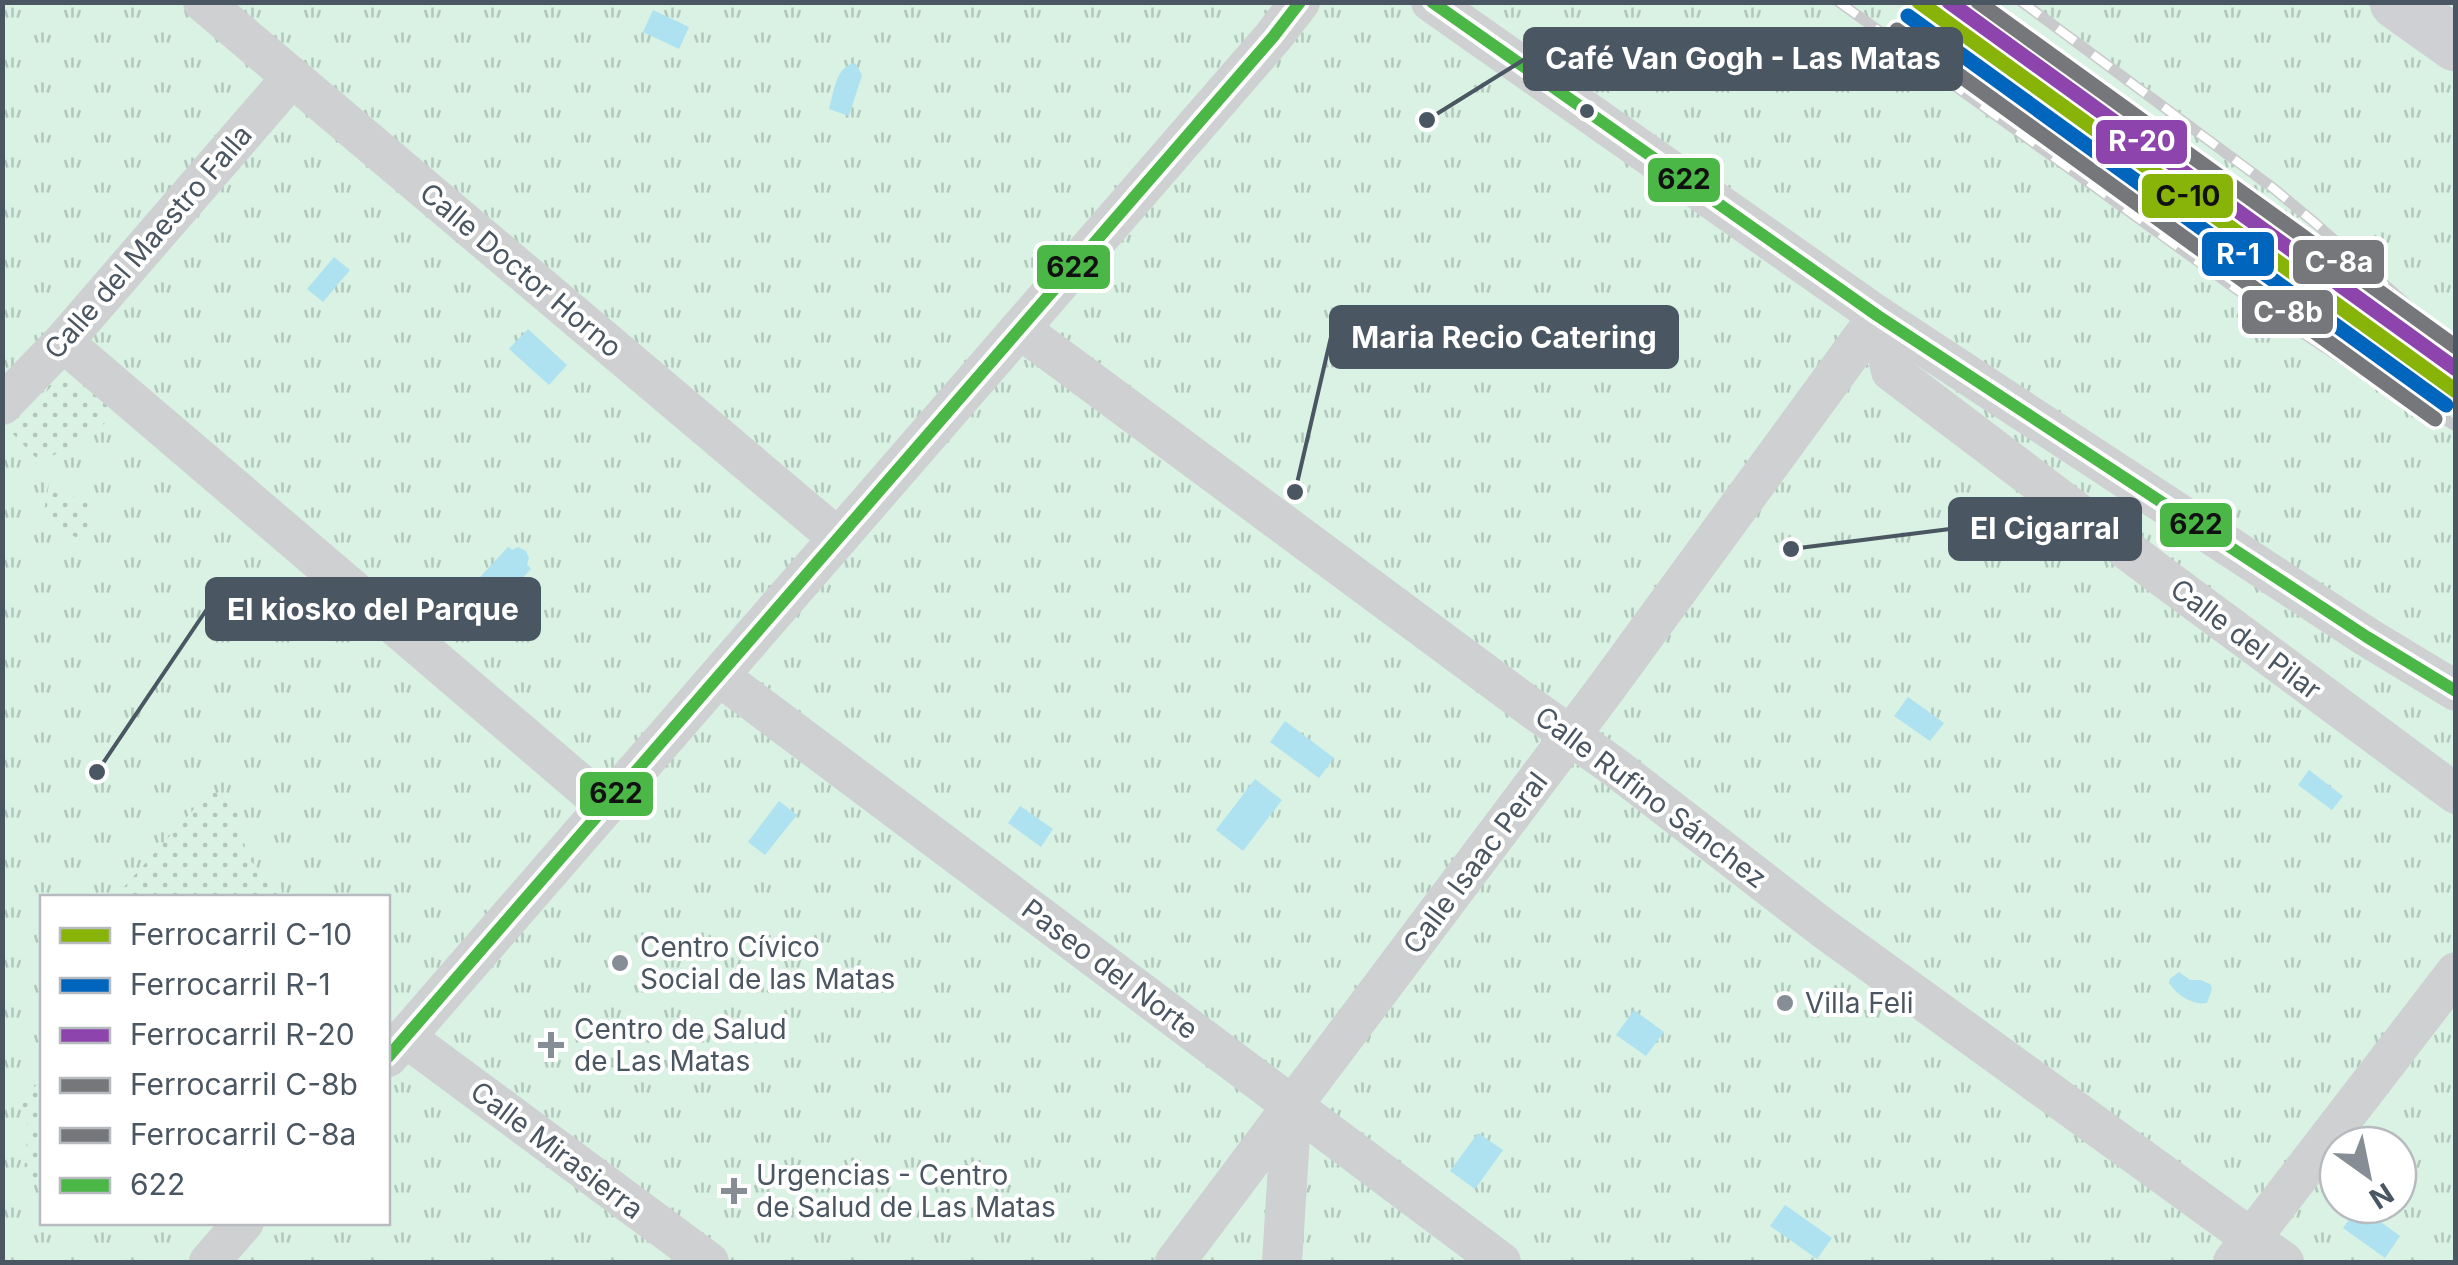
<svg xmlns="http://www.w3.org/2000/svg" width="2458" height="1265" font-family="Inter,sans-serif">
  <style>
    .park { fill: url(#park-tufts); fill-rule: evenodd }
    .garden { fill: url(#garden-dots) }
    .water { fill: #aee2f0 }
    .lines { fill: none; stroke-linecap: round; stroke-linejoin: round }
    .street { stroke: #ced0d2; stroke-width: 40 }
    .secondary { stroke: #ced0d4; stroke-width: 55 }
    .rail-casing { stroke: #c9cacc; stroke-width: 11 }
    .rail { stroke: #fff; stroke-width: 8; stroke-dasharray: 22; stroke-linecap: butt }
    .bus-1-casing { stroke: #fff; stroke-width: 20 }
    .bus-1 { stroke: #4ab747; stroke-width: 12 }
    .rail-1-casing { stroke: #fff; stroke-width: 22 }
    .rail-2-casing { stroke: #fff; stroke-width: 22 }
    .rail-3-casing { stroke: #fff; stroke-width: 22 }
    .rail-4-casing { stroke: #fff; stroke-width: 22 }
    .rail-5-casing { stroke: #fff; stroke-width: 22 }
    .rail-1 { stroke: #88b40a; stroke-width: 15 }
    .rail-2 { stroke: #0065bd; stroke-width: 15 }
    .rail-3 { stroke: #8e44ad; stroke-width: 15 }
    .rail-4 { stroke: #76777a; stroke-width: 15 }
    .rail-5 { stroke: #76777a; stroke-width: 15 }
    .bus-dot { fill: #4a5661; stroke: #fff; stroke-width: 4 }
    .poi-dot { fill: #868d94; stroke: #fff; stroke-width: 4 }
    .labels { text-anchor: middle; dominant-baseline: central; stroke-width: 8; stroke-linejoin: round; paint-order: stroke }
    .street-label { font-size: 28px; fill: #4a5661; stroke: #fff }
    .poi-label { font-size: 28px; fill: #4a5661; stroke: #fff; text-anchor: start }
    .leader { fill: none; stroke: #4a5661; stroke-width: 4 }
    .callout-dot { fill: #4a5661; stroke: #fff; stroke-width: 4 }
    .callout { fill: #4a5661; stroke: #4a5661; stroke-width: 4 }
    .callout-label { font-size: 30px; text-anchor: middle; font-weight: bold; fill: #fff }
    .line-badge { stroke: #fff; stroke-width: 4 }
    .badge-label { font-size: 28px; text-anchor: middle; font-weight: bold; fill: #fff }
    .pale-badge-label { font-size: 28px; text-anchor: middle; font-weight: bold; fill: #111 }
  </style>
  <defs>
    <pattern id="park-tufts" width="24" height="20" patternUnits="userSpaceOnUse" patternTransform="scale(2.5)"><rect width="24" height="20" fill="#d9f2e3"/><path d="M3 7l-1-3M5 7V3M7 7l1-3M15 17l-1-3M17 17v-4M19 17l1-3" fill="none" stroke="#b2c7bb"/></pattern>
    <pattern id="garden-dots" width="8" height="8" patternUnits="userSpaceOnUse" patternTransform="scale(2.5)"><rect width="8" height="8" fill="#d9f2e3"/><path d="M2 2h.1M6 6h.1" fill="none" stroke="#b2c7bb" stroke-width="1.8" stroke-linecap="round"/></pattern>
  </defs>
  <rect width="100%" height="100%" fill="#f4f4f4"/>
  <path class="park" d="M2,3H2455V1262H3ZM42,898H388V1222H42ZM2338,1145H2398V1205H2338Z"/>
  <g class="garden">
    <path d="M69,376L83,382L115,410L104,424L41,463L11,432L57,380Z"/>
    <path d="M49,484L94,507L86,542L42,521Z"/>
    <path d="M212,789L239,815L247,858L282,890L280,897H115Z"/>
    <path d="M38,1084L42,1088V1183L24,1173L28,1128L20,1098Z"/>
  </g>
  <g class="water">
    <path d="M653,10L689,27L679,49L643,32Z"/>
    <path d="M855,63L862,75L849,116L829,109C834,91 836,66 855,63Z"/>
    <path d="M334,257L350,270L323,302L307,289Z"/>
    <path d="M528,329L567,365L549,385L509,349Z"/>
    <path d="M508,547L512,550L518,547L526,551L529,558L527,564L531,569L491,612L468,590Z"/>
    <path d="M1908,697L1944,723L1930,741L1894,716Z"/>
    <path d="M1285,721L1334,758L1319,778L1270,742Z"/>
    <path d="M2309,770L2343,796L2332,810L2298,785Z"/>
    <path d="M1255,779L1282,800L1243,851L1216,830Z"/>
    <path d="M779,801L797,815L765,855L748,842Z"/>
    <path d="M1020,806L1053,829L1041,847L1008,823Z"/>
    <path d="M2179,972L2190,980H2201L2210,984L2212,989L2207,1003C2193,1006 2177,995 2169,983L2170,979Z"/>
    <path d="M1634,1010L1664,1032L1646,1056L1616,1035Z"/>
    <path d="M1478,1133L1503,1150L1475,1189L1450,1171Z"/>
    <path d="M1785,1205L1832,1238L1817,1259L1770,1226Z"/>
    <path d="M2359,1206L2400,1236L2385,1258L2343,1228Z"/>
  </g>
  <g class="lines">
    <g class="street">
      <path d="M203,2L838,538"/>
      <path d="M1431,2L1878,316L2367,637L2456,691"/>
      <path d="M1878,316L1891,371L2164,578L2456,794"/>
      <path d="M1020,329L1529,706L1616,768L1823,928L2284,1262"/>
      <path d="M63,342L606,806"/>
      <path d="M2,405L63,342L292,77"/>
      <path d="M719,676L1501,1262"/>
      <path d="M405,1037L709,1262"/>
      <path d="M388,1057L1273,37L1300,2"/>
      <path d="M209,1262L244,1222"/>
      <path d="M1175,1262L1604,691L1878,316"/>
      <path d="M1282,1262L1292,1104"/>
      <path d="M2233,1262L2456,972"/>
    </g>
    <path class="secondary" d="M2397,2L2456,44"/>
    <g class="rail-casing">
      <g id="rail">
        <path d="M1839,2L2246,296L2353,366L2456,426"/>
        <path d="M2022,2L2273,188L2315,223L2456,348"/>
      </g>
    </g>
    <use href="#rail" class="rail"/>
    <g class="bus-1-casing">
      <g id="bus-1">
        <path d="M1432,2L1878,316L2367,637L2456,691"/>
        <path d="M388,1057L1273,37L1300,2"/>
      </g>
    </g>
    <use href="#bus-1" class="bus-1"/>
    <g class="rail-1-casing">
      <path id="rail-1" d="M1919,2L2456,391"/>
    </g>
    <g class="rail-2-casing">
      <path id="rail-2" d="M1908,16L2446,405"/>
    </g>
    <g class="rail-3-casing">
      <path id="rail-3" d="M1949,2L2456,369"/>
    </g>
    <g class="rail-4-casing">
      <path id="rail-4" d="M1897,30L2435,419"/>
    </g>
    <g class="rail-5-casing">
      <path id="rail-5" d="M1978,2L2456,347"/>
    </g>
    <use href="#rail-1" class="rail-1"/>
    <use href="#rail-2" class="rail-2"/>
    <use href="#rail-3" class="rail-3"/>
    <use href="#rail-4" class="rail-4"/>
    <use href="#rail-5" class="rail-5"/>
  </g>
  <circle class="bus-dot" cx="1587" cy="111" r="9"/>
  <g class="poi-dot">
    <circle cx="620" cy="963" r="10"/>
    <circle cx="1785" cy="1003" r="10"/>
    <path d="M546 1030h10v10h10v10h-10v10h-10v-10h-10v-10h10z"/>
    <path d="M729 1176h10v10h10v10h-10v10h-10v-10h-10v-10h10z"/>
  </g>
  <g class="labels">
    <g class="street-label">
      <text transform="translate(148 242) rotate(-49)">Calle del Maestro Falla</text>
      <text transform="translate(521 270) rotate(40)">Calle Doctor Horno</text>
      <text transform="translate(2246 639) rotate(37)">Calle del Pilar</text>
      <text transform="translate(1651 797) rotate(37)">Calle Rufino Sánchez</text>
      <text transform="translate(1475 863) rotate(-53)">Calle Isaac Peral</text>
      <text transform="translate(1110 969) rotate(37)">Paseo del Norte</text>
      <text transform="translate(557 1150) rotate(37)">Calle Mirasierra</text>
    </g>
    <g class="poi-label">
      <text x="640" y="947">Centro Cívico<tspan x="640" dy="32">Social de las Matas</tspan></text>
      <text x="1805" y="1003">Villa Feli</text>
      <text x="574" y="1029">Centro de Salud<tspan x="574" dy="32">de Las Matas</tspan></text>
      <text x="756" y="1175">Urgencias - Centro<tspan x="756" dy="32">de Salud de Las Matas</tspan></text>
    </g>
  </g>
  <path class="leader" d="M1427 120L1525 59M1295 492L1331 337M1791 549L1950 529M97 772L207 609"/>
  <g class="callout-dot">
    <circle cx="1427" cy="120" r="10"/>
    <circle cx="1295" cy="492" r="10"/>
    <circle cx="1791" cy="549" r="10"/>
    <circle cx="97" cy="772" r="10"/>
  </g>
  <g class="callout">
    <rect x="1525" y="29" width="436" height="60" rx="10"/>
    <rect x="1331" y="307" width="346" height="60" rx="10"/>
    <rect x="1950" y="499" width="190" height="60" rx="10"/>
    <rect x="207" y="579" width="332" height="60" rx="10"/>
  </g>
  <g class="callout-label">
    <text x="1743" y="69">Café Van Gogh - Las Matas</text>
    <text x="1504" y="348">Maria Recio Catering</text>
    <text x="2045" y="539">El Cigarral</text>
    <text x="373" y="620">El kiosko del Parque</text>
  </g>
  <g class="line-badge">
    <rect x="2094" y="118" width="95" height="48" rx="10" fill="#8e44ad"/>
    <rect x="1646" y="156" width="76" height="48" rx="10" fill="#4ab747"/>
    <rect x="2140" y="172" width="95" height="48" rx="10" fill="#88b40a"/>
    <rect x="2200" y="230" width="76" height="48" rx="10" fill="#0065bd"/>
    <rect x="2291" y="238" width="95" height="48" rx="10" fill="#76777a"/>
    <rect x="1035" y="243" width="77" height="48" rx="10" fill="#4ab747"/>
    <rect x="2240" y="288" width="95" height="48" rx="10" fill="#76777a"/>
    <rect x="2158" y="501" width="76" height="48" rx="10" fill="#4ab747"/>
    <rect x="578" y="770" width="77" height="48" rx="10" fill="#4ab747"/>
  </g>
  <g class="badge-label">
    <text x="2142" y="151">R-20</text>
    <text x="2238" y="264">R-1</text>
    <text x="2339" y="272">C-8a</text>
    <text x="2288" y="322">C-8b</text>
  </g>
  <g class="pale-badge-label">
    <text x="1684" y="189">622</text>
    <text x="2188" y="206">C-10</text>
    <text x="1073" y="277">622</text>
    <text x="2196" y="534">622</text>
    <text x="616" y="803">622</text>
  </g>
  <rect width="2458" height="1265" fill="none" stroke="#4a5661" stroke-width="10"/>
  <rect x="40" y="895" width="350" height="330" fill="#ffffff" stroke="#b7bbc0" stroke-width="2.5"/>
  <rect x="60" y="928" width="50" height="15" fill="#88b40a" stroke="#b7bbc0" stroke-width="2.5"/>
  <text x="130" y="945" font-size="30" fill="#4a5661">Ferrocarril C-10</text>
  <rect x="60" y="978" width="50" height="15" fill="#0065bd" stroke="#b7bbc0" stroke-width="2.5"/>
  <text x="130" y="995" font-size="30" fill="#4a5661">Ferrocarril R-1</text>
  <rect x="60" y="1028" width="50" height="15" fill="#8e44ad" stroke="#b7bbc0" stroke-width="2.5"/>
  <text x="130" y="1045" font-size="30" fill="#4a5661">Ferrocarril R-20</text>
  <rect x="60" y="1078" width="50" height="15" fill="#76777a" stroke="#b7bbc0" stroke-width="2.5"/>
  <text x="130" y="1095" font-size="30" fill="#4a5661">Ferrocarril C-8b</text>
  <rect x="60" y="1128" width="50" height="15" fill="#76777a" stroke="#b7bbc0" stroke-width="2.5"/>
  <text x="130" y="1145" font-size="30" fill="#4a5661">Ferrocarril C-8a</text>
  <rect x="60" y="1178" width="50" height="15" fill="#4ab747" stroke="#b7bbc0" stroke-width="2.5"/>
  <text x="130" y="1195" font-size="30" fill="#4a5661">622</text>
  <g transform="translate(2368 1175) rotate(147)"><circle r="48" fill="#ffffff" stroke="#b7bbc0" stroke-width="2.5"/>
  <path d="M0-8L18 38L0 25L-18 38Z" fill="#868d94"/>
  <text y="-15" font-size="28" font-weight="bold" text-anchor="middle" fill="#4a5661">N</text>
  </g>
</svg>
